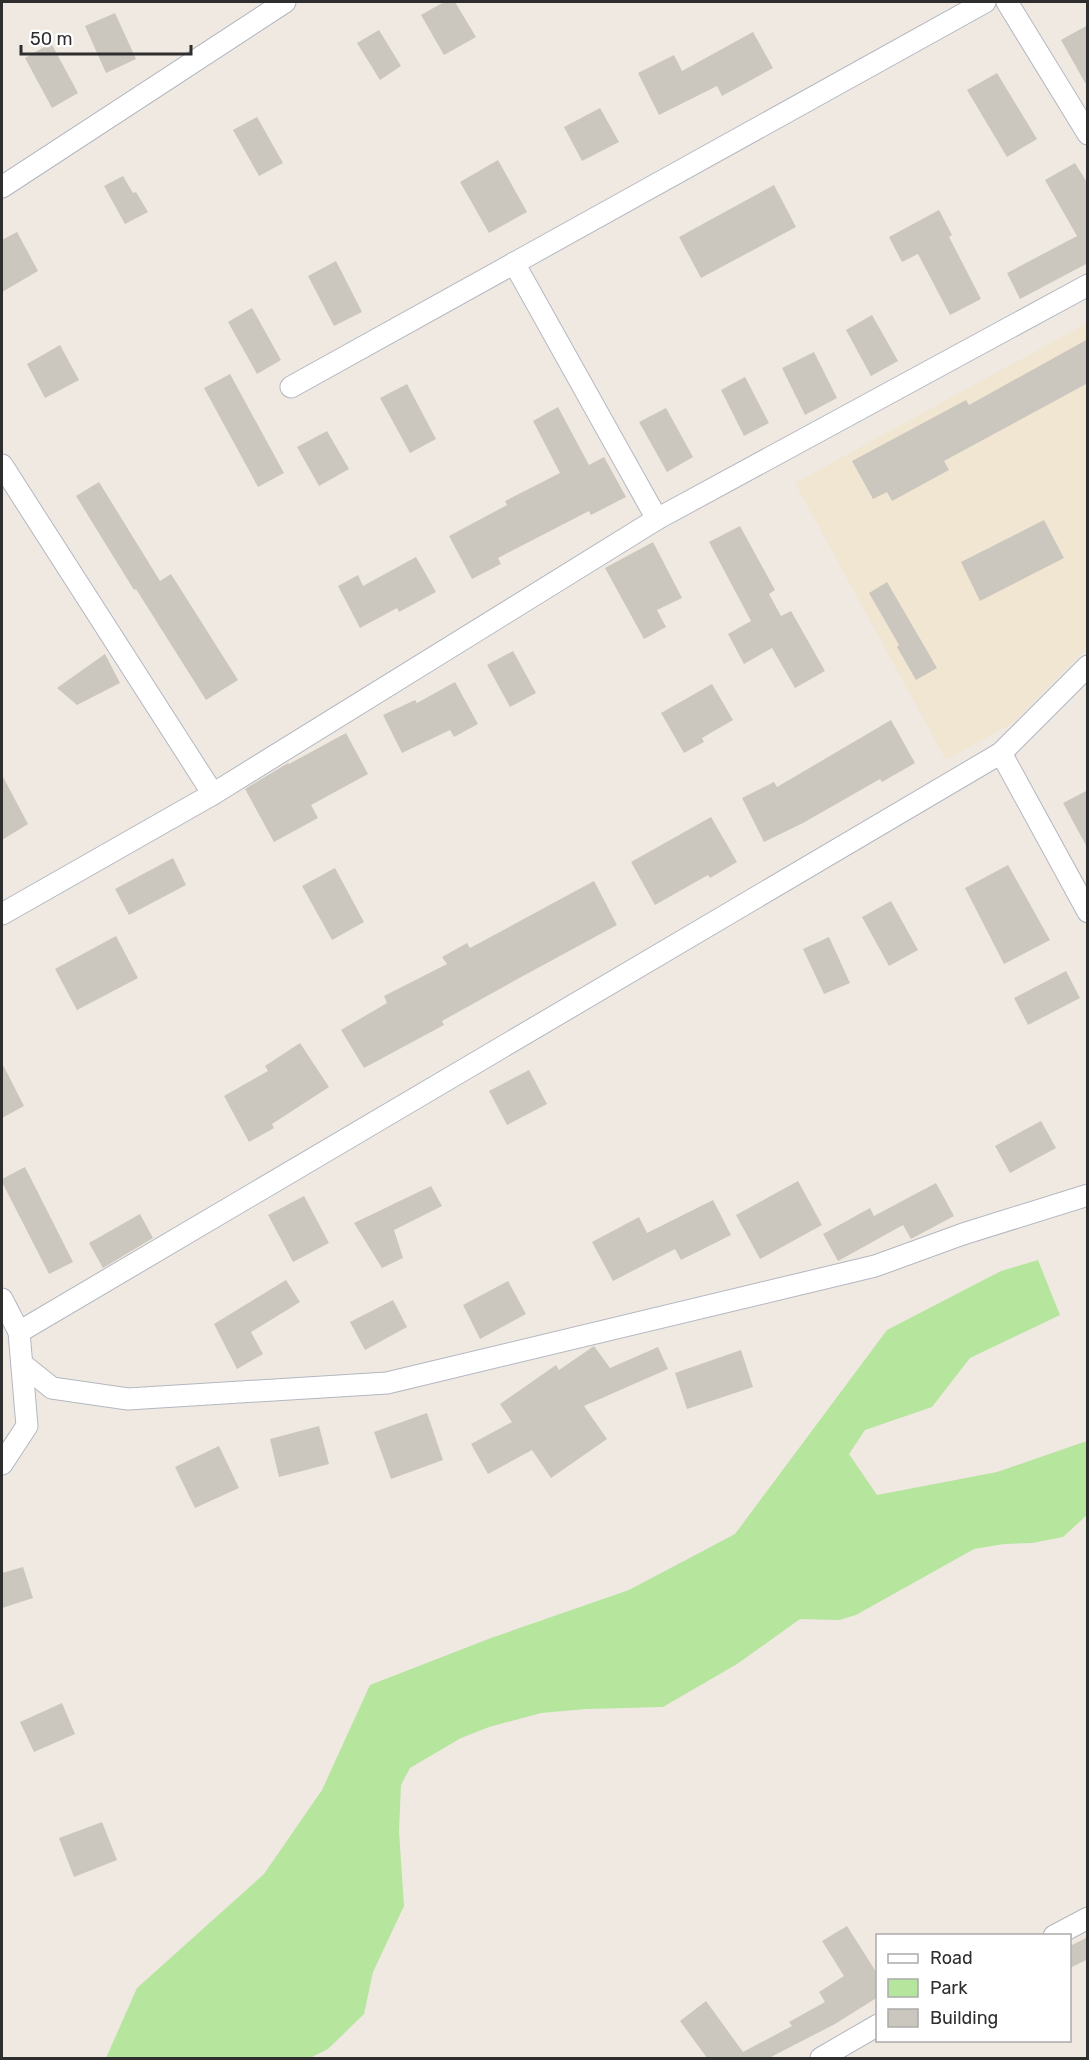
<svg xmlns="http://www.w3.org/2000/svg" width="1089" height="2060" font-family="Rubik,sans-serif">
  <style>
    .education { fill: #f0e6d1 }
    .green { fill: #b6e59e }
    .building { fill: #cbc7bf }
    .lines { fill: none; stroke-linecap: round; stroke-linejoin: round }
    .minor-casing { stroke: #b4b7c1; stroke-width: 23 }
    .minor { stroke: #fff; stroke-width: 21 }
  </style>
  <rect width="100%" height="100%" fill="#efe9e1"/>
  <path class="education" d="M1087,323V647L1014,722L946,760L795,483Z"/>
  <path class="green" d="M1038,1260L1060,1315L970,1358L932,1407L865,1430L849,1454L877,1495L997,1472L1087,1441V1515L1063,1537L1032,1543L1004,1544L974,1549L856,1615L839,1620L800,1619L737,1664L663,1707L586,1709L541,1713L489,1727L461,1738L410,1768L401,1785L399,1831L404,1906L373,1972L364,2014L328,2049L310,2058H106L137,1988L264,1874L322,1790L370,1685L491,1638L629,1590L735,1534L887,1330L1001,1271Z"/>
  <g class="building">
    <path d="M444,2H455L476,37L444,55L421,15Z"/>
    <path d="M115,13L136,59L106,73L85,26Z"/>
    <path d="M1088,25V88L1061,40Z"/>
    <path d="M379,30L401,66L380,80L357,43Z"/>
    <path d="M753,32L773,68L722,96L717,86L659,115L638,73L674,55L682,71Z"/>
    <path d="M51,43L78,93L52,108L25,58Z"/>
    <path d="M997,73L1037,139L1007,157L967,90Z"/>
    <path d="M600,108L619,142L582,161L564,127Z"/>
    <path d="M257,117L283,163L259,176L233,130Z"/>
    <path d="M498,160L527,212L489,233L460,182Z"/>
    <path d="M1075,163L1088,184V263L1020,299L1007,273L1077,236L1045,180Z"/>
    <path d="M123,176L133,193L136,192L148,212L125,224L104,186Z"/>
    <path d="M774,185L796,227L701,278L679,237Z"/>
    <path d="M939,210L952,235L949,237L981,299L950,315L918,254L902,262L889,237Z"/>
    <path d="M17,232L38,271L2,292V240Z"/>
    <path d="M336,261L362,312L334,326L308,276Z"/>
    <path d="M252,308L281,360L257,374L228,322Z"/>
    <path d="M872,315L898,361L871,376L846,330Z"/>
    <path d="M1088,339V383L944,461L949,470L892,501L887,492L873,499L852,461L966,400L969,405Z"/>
    <path d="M60,345L79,380L45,398L27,364Z"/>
    <path d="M814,352L837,398L805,415L782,368Z"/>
    <path d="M230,374L284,473L258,487L204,388Z"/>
    <path d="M745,377L769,423L744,436L721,390Z"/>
    <path d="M407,384L436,439L410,453L380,398Z"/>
    <path d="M558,407L589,465L604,457L626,497L591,515L589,511L498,558L501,564L472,579L449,536L507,505L505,501L560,473L533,421Z"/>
    <path d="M666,408L693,457L667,472L639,422Z"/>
    <path d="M327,431L349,469L319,486L297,447Z"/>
    <path d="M99,482L160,581L171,574L238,680L206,700L136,589L134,590L76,496Z"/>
    <path d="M1044,520L1064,558L980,601L961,562Z"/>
    <path d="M740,526L775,590L769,594L781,616L791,611L825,671L795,688L772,648L744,664L728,634L751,621L709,542Z"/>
    <path d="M653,542L682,598L657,610L666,627L644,639L605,568Z"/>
    <path d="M416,557L436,592L399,612L397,608L360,628L338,586L358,575L363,586Z"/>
    <path d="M887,582L937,668L916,680L897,647L899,645L869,593Z"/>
    <path d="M513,651L536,693L510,707L487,665Z"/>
    <path d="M105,654L120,683L77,705L57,688Z"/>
    <path d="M455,682L478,724L454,737L450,730L402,753L383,715L415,700L417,703Z"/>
    <path d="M712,684L733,720L702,738L704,742L684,753L661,713Z"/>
    <path d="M891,720L915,763L882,782L880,779L803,823L764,842L742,798L774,782L777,787Z"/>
    <path d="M346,733L368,774L311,805L318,818L274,842L245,789L288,763L289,764Z"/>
    <path d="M2,775L28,824L2,840Z"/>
    <path d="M1088,790V849L1063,803Z"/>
    <path d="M711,817L737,862L710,878L708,875L655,905L631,862Z"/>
    <path d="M173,858L186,885L129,915L115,889Z"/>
    <path d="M1008,865L1050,940L1004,964L965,888Z"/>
    <path d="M335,868L364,922L332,940L302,886Z"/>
    <path d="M594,881L617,925L523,976L442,1021L444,1025L364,1068L341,1030L387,1003L384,996L447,964L442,957L467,943L470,948Z"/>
    <path d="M891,901L918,950L889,966L862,917Z"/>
    <path d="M116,936L138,978L77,1010L55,969Z"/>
    <path d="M829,937L850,983L824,994L803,949Z"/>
    <path d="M1066,971L1080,998L1028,1025L1014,998Z"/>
    <path d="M300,1043L329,1087L272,1124L274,1128L249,1142L224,1096L268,1071L265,1066Z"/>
    <path d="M2,1063L24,1106L2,1118Z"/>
    <path d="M529,1070L547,1104L507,1125L489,1091Z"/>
    <path d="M1041,1121L1056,1148L1010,1173L995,1146Z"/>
    <path d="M25,1167L73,1262L49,1274L2,1182V1179Z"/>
    <path d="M798,1181L822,1225L760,1259L736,1215Z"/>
    <path d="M936,1183L954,1216L911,1239L903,1225L838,1261L823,1234L870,1208L874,1216Z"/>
    <path d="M431,1186L442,1206L394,1230L403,1258L382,1268L354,1223Z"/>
    <path d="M304,1196L329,1243L293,1262L268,1215Z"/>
    <path d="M713,1200L731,1235L681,1260L675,1249L613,1281L592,1242L639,1217L647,1233Z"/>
    <path d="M140,1214L153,1238L103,1268L89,1243Z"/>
    <path d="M286,1280L300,1302L251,1332L263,1354L237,1369L214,1324Z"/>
    <path d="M508,1281L526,1314L480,1339L463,1305Z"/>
    <path d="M393,1300L407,1327L365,1350L350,1322Z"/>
    <path d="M594,1346L610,1368L658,1347L668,1369L584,1406L607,1439L551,1478L532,1450L488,1474L471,1444L512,1422L500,1404L556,1365L559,1370Z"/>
    <path d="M741,1350L753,1387L687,1409L675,1373Z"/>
    <path d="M427,1413L443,1460L391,1479L374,1432Z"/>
    <path d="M319,1426L329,1464L279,1477L270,1439Z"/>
    <path d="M219,1446L239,1488L195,1508L175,1467Z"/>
    <path d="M23,1567L33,1598L2,1608V1573Z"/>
    <path d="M62,1703L75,1734L34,1752L20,1722Z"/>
    <path d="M102,1822L117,1860L74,1877L59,1838Z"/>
    <path d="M847,1926L878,1975V1997L835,2024L769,2058H707L680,2021L706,2001L743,2052L792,2026L789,2022L825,2002L819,1992L844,1976L822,1941Z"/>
    <path d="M1088,1937V1959L1070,1968V1946Z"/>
  </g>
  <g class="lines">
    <g class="minor-casing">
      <g id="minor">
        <path d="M1007,2L1088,134"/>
        <path d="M2,187L285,2"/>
        <path d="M514,263L657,519"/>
        <path d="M291,387L985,2"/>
        <path d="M2,465L213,794"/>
        <path d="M1001,753L1088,912"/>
        <path d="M2,914L213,794L657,519L1088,285"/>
        <path d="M2,1299L19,1332L27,1426L2,1464"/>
        <path d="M19,1332L1001,753L1088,666"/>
        <path d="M22,1364L52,1388L128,1399L387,1383L875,1266L963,1234L1088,1195"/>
        <path d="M1054,1936L1088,1918"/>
        <path d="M821,2058L878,2025"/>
      </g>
    </g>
    <use href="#minor" class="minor"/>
  </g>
  <rect width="1089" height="2060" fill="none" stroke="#2e2e2e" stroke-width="6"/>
  <rect x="876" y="1934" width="195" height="108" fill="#ffffff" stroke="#ababab" stroke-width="1.5"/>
  <rect x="888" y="1954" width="30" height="9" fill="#ffffff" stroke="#ababab" stroke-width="1.5"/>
  <text x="930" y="1964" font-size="18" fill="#2e2e2e">Road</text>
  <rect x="888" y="1979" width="30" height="18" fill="#b6e59e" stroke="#ababab" stroke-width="1.5"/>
  <text x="930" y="1994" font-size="18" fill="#2e2e2e">Park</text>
  <rect x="888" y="2009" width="30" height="18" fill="#cbc7bf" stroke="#ababab" stroke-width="1.5"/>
  <text x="930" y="2024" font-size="18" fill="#2e2e2e">Building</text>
  <path d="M21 45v9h170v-9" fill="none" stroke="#2e2e2e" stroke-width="3"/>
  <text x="30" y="45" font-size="18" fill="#2e2e2e" stroke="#ffffff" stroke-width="4.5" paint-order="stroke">50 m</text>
</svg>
